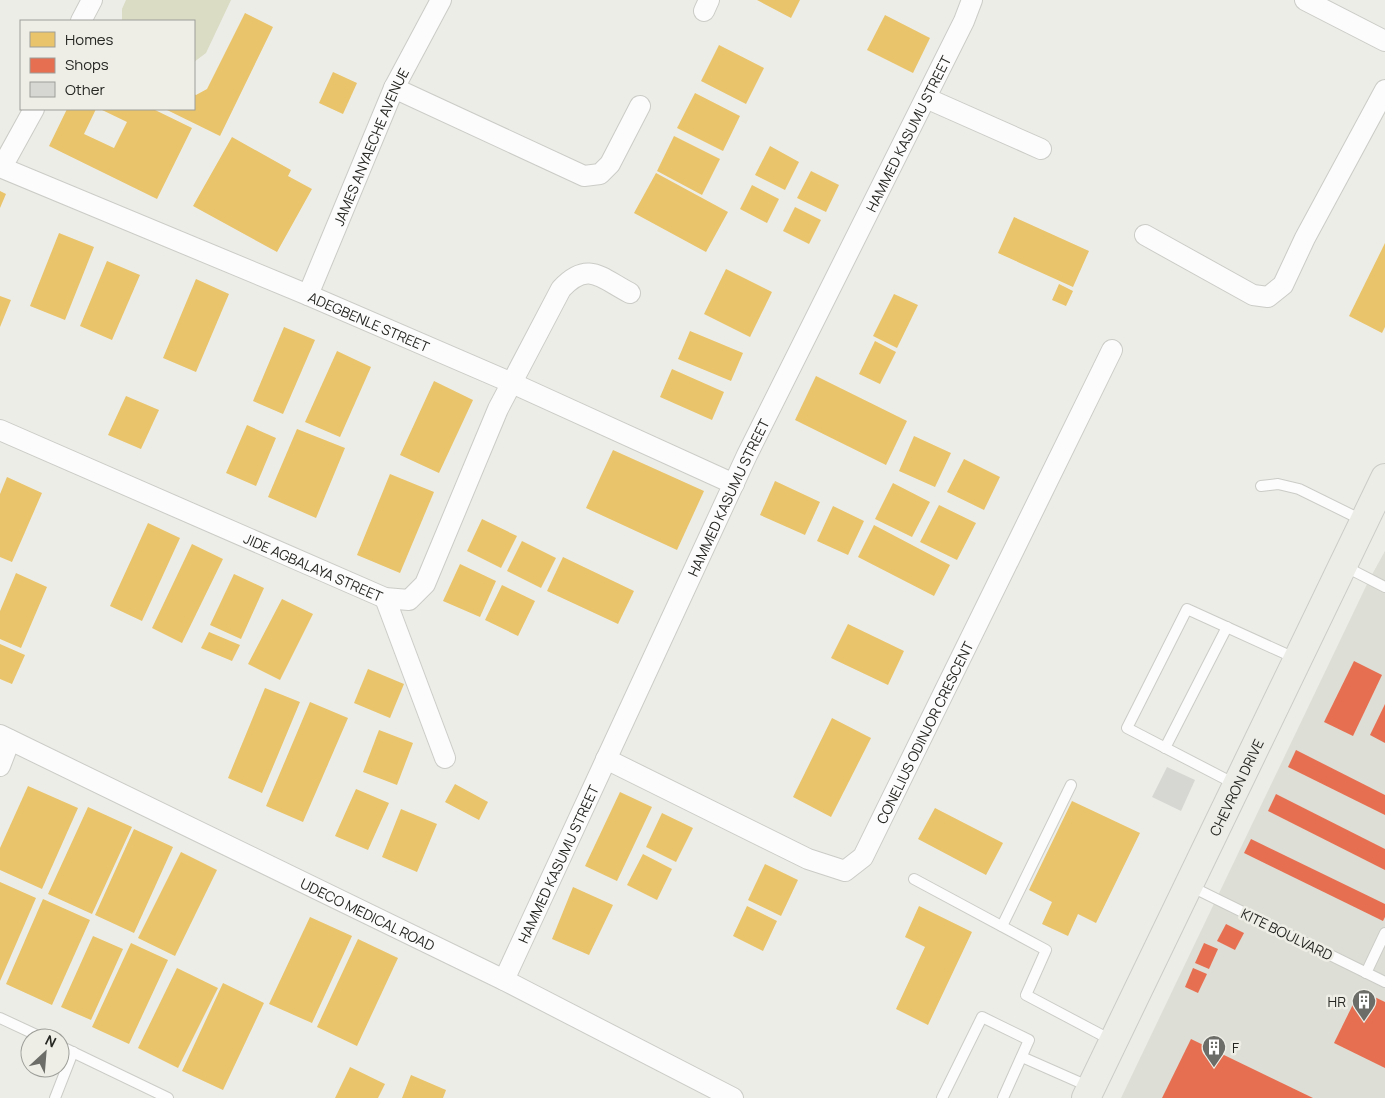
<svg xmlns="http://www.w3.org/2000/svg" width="1385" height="1098" font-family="Manrope,sans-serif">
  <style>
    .built { fill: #ddded5 }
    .green { fill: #dadcc3 }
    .homes { fill: #e9c46a }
    .shops { fill: #e76f51 }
    .building { fill: #d6d6d3 }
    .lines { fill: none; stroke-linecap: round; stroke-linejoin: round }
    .lane-casing { stroke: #cbcbc7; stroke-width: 12 }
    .street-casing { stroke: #cbcbc7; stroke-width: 22 }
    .secondary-casing { stroke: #cbcbc7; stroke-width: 30 }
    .lane { stroke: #fcfcfc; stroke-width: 10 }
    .street { stroke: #fcfcfc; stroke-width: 20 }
    .secondary { stroke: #ecede7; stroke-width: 28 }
    .labels { text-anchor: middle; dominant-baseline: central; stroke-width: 5; stroke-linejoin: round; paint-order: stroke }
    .street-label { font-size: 14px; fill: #262623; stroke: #eeeee7 }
    .poi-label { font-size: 14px; fill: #262623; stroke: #eeeee7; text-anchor: end }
  </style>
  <rect width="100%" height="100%" fill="#edede8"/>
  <path class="built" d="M1385,551V1098H1121L1369,580Z"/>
  <path class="green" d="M126,0H231L206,53L194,62V21H122V9Z"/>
  <g class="homes">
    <path d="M757,0H800L791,18Z"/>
    <path d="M245,13L273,27L220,136L165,109H194V94L196,95L207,89Z"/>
    <path d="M885,15L930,38L913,73L867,50Z"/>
    <path d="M719,45L764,68L746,104L701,81Z"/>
    <path d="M333,72L357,83L343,114L319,103Z"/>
    <path d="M695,93L740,116L723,151L677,128Z"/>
    <path d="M67,109H96L84,134L114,148L127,122L100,109H153L192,128L157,199L49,146Z"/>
    <path d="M674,136L720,159L702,195L657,171Z"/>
    <path d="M232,137L291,170L288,176L312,189L277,252L193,206Z"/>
    <path d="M770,146L799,162L785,190L755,175Z"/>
    <path d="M811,171L839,185L826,212L797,198Z"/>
    <path d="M656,173L728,212L706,252L634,213Z"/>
    <path d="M752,185L779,199L767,223L740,209Z"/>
    <path d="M0,191L6,194L0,208Z"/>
    <path d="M795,207L821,220L809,244L783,231Z"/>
    <path d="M1014,217L1089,251L1073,287L998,253Z"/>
    <path d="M59,233L94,247L65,320L30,306Z"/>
    <path d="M1385,243V327L1382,333L1349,316Z"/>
    <path d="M107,261L140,275L112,340L80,326Z"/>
    <path d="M726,269L772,292L750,337L704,314Z"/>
    <path d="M196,279L229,294L196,372L163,358Z"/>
    <path d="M1059,284L1073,291L1066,306L1052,300Z"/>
    <path d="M894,294L918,305L897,348L873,336Z"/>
    <path d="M0,296L11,300L0,327Z"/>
    <path d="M284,327L315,340L283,414L253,401Z"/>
    <path d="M690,331L743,353L731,381L678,359Z"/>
    <path d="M875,341L896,352L880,384L859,374Z"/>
    <path d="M337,351L371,367L340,437L305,422Z"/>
    <path d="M672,369L724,392L712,420L660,397Z"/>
    <path d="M816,376L907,421L886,465L795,420Z"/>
    <path d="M434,381L473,400L439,473L400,455Z"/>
    <path d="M126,396L159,410L141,449L108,435Z"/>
    <path d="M247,425L276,438L256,486L226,473Z"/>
    <path d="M297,429L345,448L316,518L268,497Z"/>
    <path d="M914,436L951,453L935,487L899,471Z"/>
    <path d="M613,450L704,491L677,550L586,508Z"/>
    <path d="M964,459L1000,477L984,510L947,492Z"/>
    <path d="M390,474L434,492L400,573L357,555Z"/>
    <path d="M7,477L42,493L12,562L0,557V494Z"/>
    <path d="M775,481L820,502L805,535L760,515Z"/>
    <path d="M893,483L930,502L912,537L875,519Z"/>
    <path d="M939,505L976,523L957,560L920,542Z"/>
    <path d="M833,506L864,521L848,555L817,541Z"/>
    <path d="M482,519L517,536L501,568L467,551Z"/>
    <path d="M148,523L180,538L142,621L110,606Z"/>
    <path d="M874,525L950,565L934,596L858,557Z"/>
    <path d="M522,541L556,558L541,588L507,571Z"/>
    <path d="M192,544L223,559L182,643L152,628Z"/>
    <path d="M563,557L634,591L618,624L547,591Z"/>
    <path d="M460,564L496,581L480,617L443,601Z"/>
    <path d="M16,573L47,587L21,648L0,639V611Z"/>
    <path d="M234,574L264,588L241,639L210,625Z"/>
    <path d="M502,585L535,601L518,636L485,620Z"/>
    <path d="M282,599L313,614L280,680L248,664Z"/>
    <path d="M848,624L904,651L888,685L831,658Z"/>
    <path d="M209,632L240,645L232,661L201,648Z"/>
    <path d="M0,644L25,655L12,684L0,679Z"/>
    <path d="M368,669L404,684L390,718L354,703Z"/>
    <path d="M265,688L300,702L262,793L228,778Z"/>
    <path d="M310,702L348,718L303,822L266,806Z"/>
    <path d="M832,718L871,738L831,817L793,797Z"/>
    <path d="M379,730L413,743L397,785L363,772Z"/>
    <path d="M455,784L488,802L479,820L445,802Z"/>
    <path d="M28,786L78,808L42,889L0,870V848Z"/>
    <path d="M356,789L389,803L368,850L335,836Z"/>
    <path d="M620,792L652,807L617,881L585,866Z"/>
    <path d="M1072,801L1140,833L1096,923L1078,914L1068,936L1042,924L1052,902L1029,890Z"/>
    <path d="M88,807L132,827L92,914L48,894Z"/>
    <path d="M935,808L1003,843L986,875L918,839Z"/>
    <path d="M401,809L437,824L417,872L382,857Z"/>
    <path d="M662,813L693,828L676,862L646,847Z"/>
    <path d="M134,829L173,847L134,933L95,915Z"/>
    <path d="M181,852L217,870L175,956L138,938Z"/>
    <path d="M643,854L672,869L657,900L627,885Z"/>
    <path d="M765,864L798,880L781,916L748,900Z"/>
    <path d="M0,882L36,898L0,981Z"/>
    <path d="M573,887L613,905L589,955L552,939Z"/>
    <path d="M43,899L90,920L52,1005L6,984Z"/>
    <path d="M747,906L777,921L763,951L733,936Z"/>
    <path d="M919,906L972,932L928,1025L896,1009L925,947L905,937Z"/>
    <path d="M310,917L352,936L312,1023L269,1004Z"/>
    <path d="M93,936L123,949L91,1020L61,1007Z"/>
    <path d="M358,939L398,958L357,1046L317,1027Z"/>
    <path d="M131,943L168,960L129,1044L92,1027Z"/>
    <path d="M177,968L218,988L178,1068L138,1048Z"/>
    <path d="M223,983L264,1003L223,1090L182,1071Z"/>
    <path d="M350,1067L385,1084L378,1098H335Z"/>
    <path d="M411,1075L446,1090L443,1098H402Z"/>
  </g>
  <g class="shops">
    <path d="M1354,661L1382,675L1353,736L1324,722Z"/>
    <path d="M1385,704V743L1370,735Z"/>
    <path d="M1296,750L1385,795V815L1288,767Z"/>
    <path d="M1276,794L1385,849V870L1268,811Z"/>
    <path d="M1251,839L1385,904V917L1383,921L1244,853Z"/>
    <path d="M1226,924L1244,933L1235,950L1217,941Z"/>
    <path d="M1204,943L1218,949L1209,969L1195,963Z"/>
    <path d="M1193,968L1207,974L1198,993L1185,987Z"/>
    <path d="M1360,990L1385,1002V1068L1334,1043Z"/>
    <path d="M1191,1039L1313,1098H1162Z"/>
  </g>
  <path class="building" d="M1167,767L1195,780L1181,811L1152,797Z"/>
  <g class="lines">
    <g class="lane-casing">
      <g id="lane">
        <path d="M1261,486L1278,484L1299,489L1364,521"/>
        <path d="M1344,566L1385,587"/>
        <path d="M1165,748L1227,627"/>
        <path d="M1235,784L1127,728L1187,609L1297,659"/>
        <path d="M914,879L1046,950L1026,995L1113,1041"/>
        <path d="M1190,886L1385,982"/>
        <path d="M1002,926L1071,785"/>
        <path d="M1366,973L1385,933"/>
        <path d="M0,1018L43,1038"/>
        <path d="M60,1046L168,1098"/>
        <path d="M1022,1057L1090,1087"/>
        <path d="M55,1098L73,1052"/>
        <path d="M942,1098L982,1017L1029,1040L1003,1098"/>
      </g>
    </g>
    <g class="street-casing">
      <g id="street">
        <path d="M1305,0L1385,41"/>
        <path d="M704,11L709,0"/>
        <path d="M81,21L92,0"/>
        <path d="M394,88L584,176L600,174L610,164L640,106"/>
        <path d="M926,98L1041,149"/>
        <path id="s1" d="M0,167L308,295L512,383L734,484"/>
        <path d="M2,167L34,109"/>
        <path d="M1145,235L1253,295L1268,297L1283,285L1305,238L1385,90"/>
        <path id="s2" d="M308,295L394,88L441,0"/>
        <path id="s3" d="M0,430L385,598L409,600L425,584L498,409L561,289C588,260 601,278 630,293"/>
        <path d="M385,598L445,758"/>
        <path id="s4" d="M0,735L504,980L733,1098"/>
        <path id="s5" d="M606,759L808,859L845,871L863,857L1112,350"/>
        <path d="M0,766L10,740"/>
        <path id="s6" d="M504,980L747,455L964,21L972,0"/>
      </g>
    </g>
    <g class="secondary-casing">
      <g id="secondary">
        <path id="s7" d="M1086,1098L1385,478"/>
      </g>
    </g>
    <use href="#lane" class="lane"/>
    <use href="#street" class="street"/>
    <use href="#secondary" class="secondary"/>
  </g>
  <defs>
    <g id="building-pin" transform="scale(1.25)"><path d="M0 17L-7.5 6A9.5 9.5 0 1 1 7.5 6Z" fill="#6c6c68" stroke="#eeeee7"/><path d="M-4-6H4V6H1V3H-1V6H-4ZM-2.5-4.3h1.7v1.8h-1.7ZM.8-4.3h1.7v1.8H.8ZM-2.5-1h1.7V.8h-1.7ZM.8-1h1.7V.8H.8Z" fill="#fff"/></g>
  </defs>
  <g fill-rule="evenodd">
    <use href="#building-pin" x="1364" y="1001"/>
    <use href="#building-pin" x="1214" y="1047"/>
  </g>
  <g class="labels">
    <g class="street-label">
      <text stroke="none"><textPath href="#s6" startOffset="938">HAMMED KASUMU STREET</textPath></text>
      <text stroke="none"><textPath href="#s2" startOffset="161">JAMES ANYAECHE AVENUE</textPath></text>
      <text stroke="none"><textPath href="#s1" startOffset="400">ADEGBENLE STREET</textPath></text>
      <text stroke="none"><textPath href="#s6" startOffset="532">HAMMED KASUMU STREET</textPath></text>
      <text stroke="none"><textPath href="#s3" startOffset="342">JIDE AGBALAYA STREET</textPath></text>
      <text stroke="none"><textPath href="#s5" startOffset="426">CONELIUS ODINJOR CRESCENT</textPath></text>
      <text stroke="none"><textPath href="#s7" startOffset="345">CHEVRON DRIVE</textPath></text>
      <text stroke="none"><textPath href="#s6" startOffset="128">HAMMED KASUMU STREET</textPath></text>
      <text stroke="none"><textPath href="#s4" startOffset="409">UDECO MEDICAL ROAD</textPath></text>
      <text transform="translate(1287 934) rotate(26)">KITE BOULVARD</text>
    </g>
    <g class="poi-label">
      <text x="1346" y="1001">HR</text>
      <text x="1232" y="1047" text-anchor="start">F</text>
    </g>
  </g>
  <rect x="20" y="20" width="175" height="90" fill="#eeeee7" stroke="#9e9e99"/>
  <rect x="30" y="32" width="25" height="15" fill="#e9c46a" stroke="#9e9e99"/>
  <text x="65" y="45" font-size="15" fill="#262623">Homes</text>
  <rect x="30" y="58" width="25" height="15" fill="#e76f51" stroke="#9e9e99"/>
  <text x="65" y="70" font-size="15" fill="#262623">Shops</text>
  <rect x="30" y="82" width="25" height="15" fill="#d6d6d3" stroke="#9e9e99"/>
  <text x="65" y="95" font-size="15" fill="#262623">Other</text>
  <g transform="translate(45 1053) rotate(26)"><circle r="24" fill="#eeeee7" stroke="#9e9e99"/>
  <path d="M0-4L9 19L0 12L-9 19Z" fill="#6c6c68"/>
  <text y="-8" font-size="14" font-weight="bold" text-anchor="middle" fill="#262623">N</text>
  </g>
</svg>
